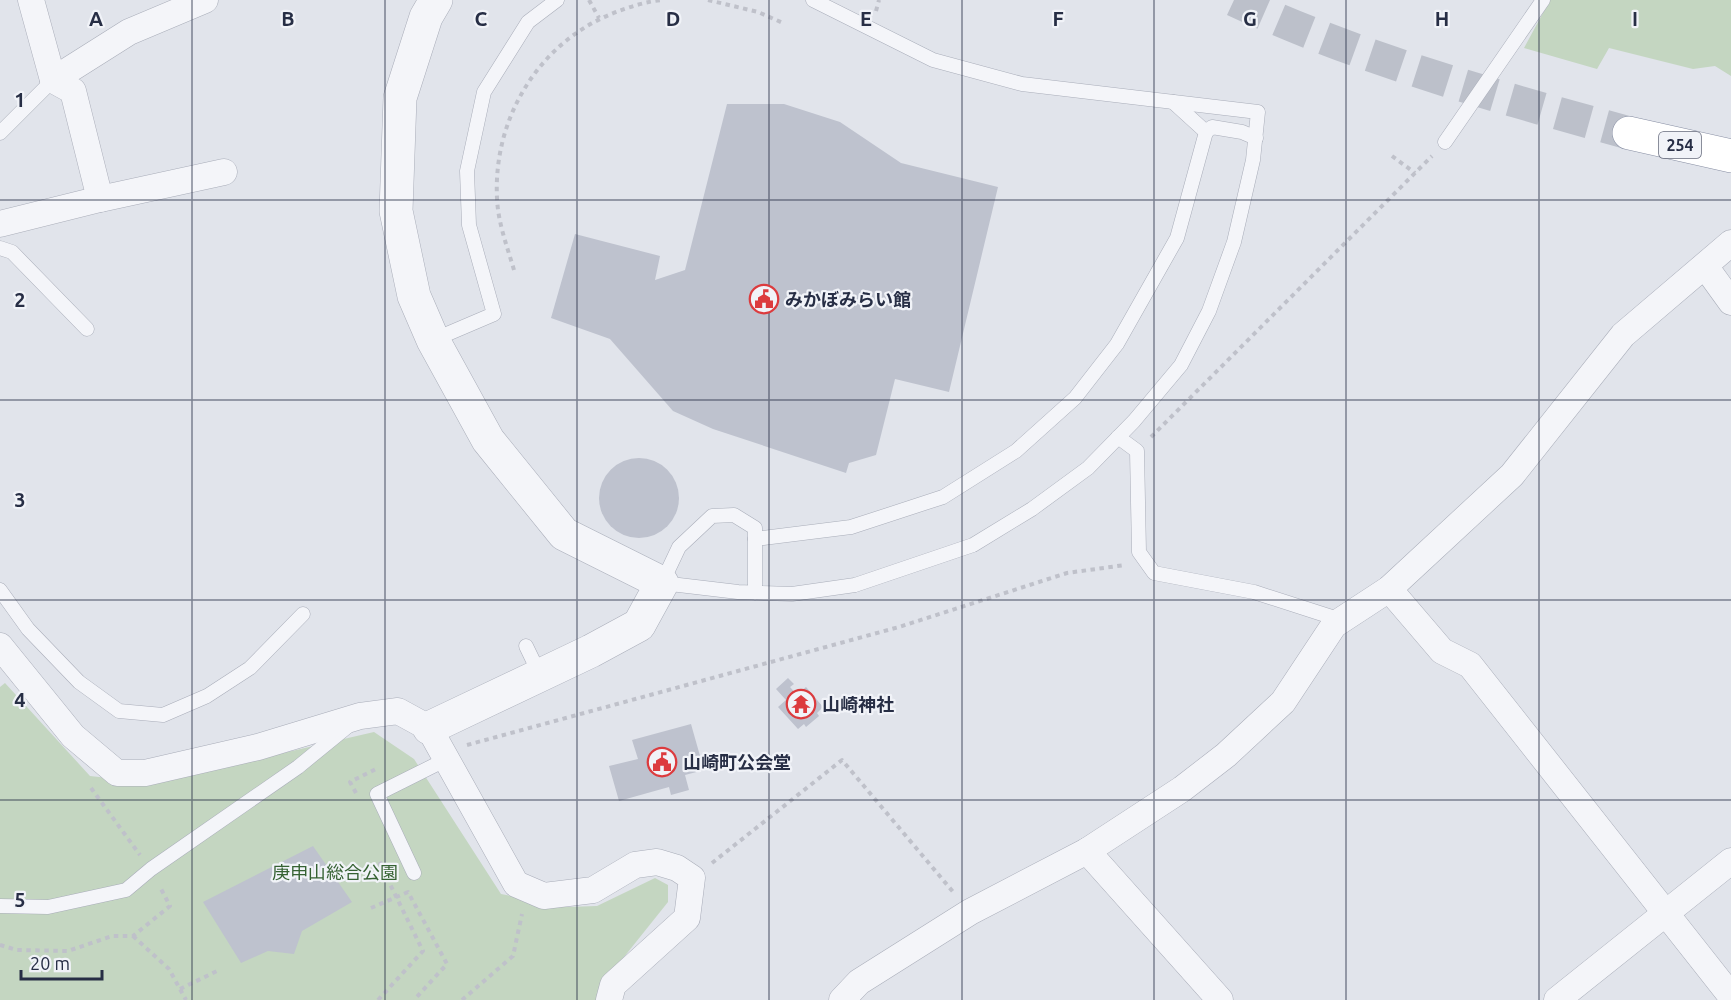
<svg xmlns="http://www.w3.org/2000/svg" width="1731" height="1000" font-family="Ubuntu,'Noto Sans JP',sans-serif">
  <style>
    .green { fill: #c4d6c1 }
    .building { fill: #bec2ce }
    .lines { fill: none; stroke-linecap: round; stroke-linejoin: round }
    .trunk-tunnel { stroke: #bcc0ca; stroke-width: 33; stroke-dasharray: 33 16; stroke-linecap: butt }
    .service-casing { stroke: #a9adb9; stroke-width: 15 }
    .minor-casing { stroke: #a9adb9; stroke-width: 27 }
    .tertiary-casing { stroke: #a9adb9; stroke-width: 34 }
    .trunk-casing { stroke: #878ea3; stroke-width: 34 }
    .path { stroke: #bfc1ca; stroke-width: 4; stroke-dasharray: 4.5 4.5; stroke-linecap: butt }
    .service { stroke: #f4f5f9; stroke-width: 14 }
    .minor { stroke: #f4f5f9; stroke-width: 26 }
    .tertiary { stroke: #f4f5f9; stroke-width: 33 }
    .trunk { stroke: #fff; stroke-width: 33 }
    .grid { fill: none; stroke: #272e45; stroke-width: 1.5; stroke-opacity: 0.55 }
    .labels { text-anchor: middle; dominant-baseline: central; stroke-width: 4.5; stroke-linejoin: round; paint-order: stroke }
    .shield { fill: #f1f3f8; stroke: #64697b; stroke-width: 1.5 }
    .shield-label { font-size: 16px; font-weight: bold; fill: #272e45 }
    .poi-label { font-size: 18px; font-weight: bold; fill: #272e45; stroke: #f1f3f8; text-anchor: start }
    .park-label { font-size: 18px; fill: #366233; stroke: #f1f3f8 }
    .grid-label { font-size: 20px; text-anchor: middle; font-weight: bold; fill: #272e45; stroke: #f1f3f8; stroke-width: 4.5; stroke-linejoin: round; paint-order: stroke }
  </style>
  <rect width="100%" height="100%" fill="#e1e4eb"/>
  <g class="green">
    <path d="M1550,0H1731V76L1715,66L1693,69L1609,48L1597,69L1524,48Z"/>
    <path d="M5,683L90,776L153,783L374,732L414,759L501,894L566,907L597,906L655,878L668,885V902L612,972L596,1000H0V687Z"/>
  </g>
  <g class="building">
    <path d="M727,104H784L840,122L901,163L998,187L949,392L895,379L876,455L849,463L846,473L713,429L673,411L610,339L551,318L575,234L660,256L655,280L685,270Z"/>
    <circle cx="639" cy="498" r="40"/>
    <path d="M788,678L794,684L790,687L797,695L806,687L823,707L817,713L819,716L806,727L804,724L798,729L778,707L786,700L776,689Z"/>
    <path d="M691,724L704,770L685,775L689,790L671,795L669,787L619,801L609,766L638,759L632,740Z"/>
    <path d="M313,846L352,902L302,931L294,954L268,951L241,963L203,902Z"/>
  </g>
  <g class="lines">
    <path class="trunk-tunnel" d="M1234,0C1360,59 1495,96 1629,133"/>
    <g class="service-casing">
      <g id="service">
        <path d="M1173,102L1206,132"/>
        <path d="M0,133L53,80"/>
        <path d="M1445,142L1543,0"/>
        <path d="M0,248L12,252L87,329"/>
        <path d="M433,340L494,314L469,225L467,171L484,92L528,22L557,0"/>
        <path d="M1118,437L1137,451L1139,552L1154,573L1254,592L1341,620"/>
        <path d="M755,539L851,527L943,497L1016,451L1075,398L1117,344L1177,238L1206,132L1212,127L1242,132L1256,138"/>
        <path d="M0,590L28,629L79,682L119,711L163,715L207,696L250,668L303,614"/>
        <path d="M755,593V528L734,515L712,516L679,547L662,583L738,592L792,594L855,585L973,545L1032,509L1088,468L1134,421L1181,365L1209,311L1234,242L1253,160L1258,112L1022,84L933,60L813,0"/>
        <path d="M526,646L540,675"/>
        <path d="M414,873L377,794L445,760"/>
        <path d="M0,906L48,907L126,890L151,869L298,767L347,727"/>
      </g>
    </g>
    <g class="minor-casing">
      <g id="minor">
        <path d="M31,0L53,80L73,91L100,199"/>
        <path d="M53,80L129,32L205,0"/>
        <path d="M0,224L100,199L224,172"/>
        <path d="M1705,266L1731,302"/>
        <path d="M1389,589L1442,651L1470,665L1731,996"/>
        <path d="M0,646L73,736L117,773H145L258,747L360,716L398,711L429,728L516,884L544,896L593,890L635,865L657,862L677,868L692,878L687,918L613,985L609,1000"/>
        <path d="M1087,851L1220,1000"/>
        <path d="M842,1000L859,982L970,912L1087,851L1182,789L1226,755L1283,702L1334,625L1389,589L1512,475L1623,335L1731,243"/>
        <path d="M1557,1000L1731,861"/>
      </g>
    </g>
    <g class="tertiary-casing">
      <path id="tertiary" d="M429,728L591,651L639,625L662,583L564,534L488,440L433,340L414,296L396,211L400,98L426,17L436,0"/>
    </g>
    <g class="trunk-casing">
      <path id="trunk" d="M1629,133L1731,156"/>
    </g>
    <g class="path">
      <path d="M589,0L599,18"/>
      <path d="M708,0L758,12L783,23"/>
      <path d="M876,11L879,0"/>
      <path d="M1392,156L1415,173"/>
      <path d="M514,270C507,246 498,223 497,198C493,116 541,39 619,11C632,6 649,1 663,0"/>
      <path d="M1151,437L1432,156"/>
      <path d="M467,745L899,627L1067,573L1125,565"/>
      <path d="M91,788L140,855"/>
      <path d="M356,793L350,782L378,768"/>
      <path d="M712,863L842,760L954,893"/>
      <path d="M371,908L408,892L447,964L414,1000"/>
      <path d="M133,936L169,969L186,1000"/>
      <path d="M0,945L17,950L68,951L112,936H133L170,906L160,887"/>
      <path d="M180,989L219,970"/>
      <path d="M378,1000L423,951L380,864L386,860"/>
      <path d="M462,1000L513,956L522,914"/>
    </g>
    <use href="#service" class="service"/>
    <use href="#minor" class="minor"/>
    <use href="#tertiary" class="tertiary"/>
    <use href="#trunk" class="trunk"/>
  </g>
  <path class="grid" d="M192,0V1000M385,0V1000M577,0V1000M769,0V1000M962,0V1000M1154,0V1000M1346,0V1000M1539,0V1000M0,200H1731M0,400H1731M0,600H1731M0,800H1731"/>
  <defs>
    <g id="civic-ring" transform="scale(1.5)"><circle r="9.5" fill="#f1f3f8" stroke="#dc3b3e" stroke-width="1.5"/><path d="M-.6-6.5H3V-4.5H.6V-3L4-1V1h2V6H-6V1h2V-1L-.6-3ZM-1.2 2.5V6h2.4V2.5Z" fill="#dc3b3e"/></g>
    <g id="temple-ring" transform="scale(1.5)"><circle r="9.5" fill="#f1f3f8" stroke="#dc3b3e" stroke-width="1.5"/><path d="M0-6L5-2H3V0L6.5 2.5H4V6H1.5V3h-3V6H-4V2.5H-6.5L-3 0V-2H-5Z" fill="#dc3b3e"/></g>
  </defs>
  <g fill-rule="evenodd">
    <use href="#civic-ring" x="764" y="299"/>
    <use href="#temple-ring" x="801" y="704"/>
    <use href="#civic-ring" x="662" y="762"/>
  </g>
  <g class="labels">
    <rect class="shield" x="1659" y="132" width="42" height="26" rx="4.5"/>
    <g class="shield-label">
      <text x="1680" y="145">254</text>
    </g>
    <g class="poi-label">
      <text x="785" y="299">みかぼみらい館</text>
      <text x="822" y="704">山崎神社</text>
      <text x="683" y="762">山崎町公会堂</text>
    </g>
    <g class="park-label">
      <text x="335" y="872">庚申山総合公園</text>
    </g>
  </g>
  <g class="grid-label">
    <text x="96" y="26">A</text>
    <text x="288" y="26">B</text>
    <text x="481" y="26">C</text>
    <text x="673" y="26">D</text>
    <text x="866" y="26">E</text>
    <text x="1058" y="26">F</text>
    <text x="1250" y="26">G</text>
    <text x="1442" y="26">H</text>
    <text x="1635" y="26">I</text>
    <text x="20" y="107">1</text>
    <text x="20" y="307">2</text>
    <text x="20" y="507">3</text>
    <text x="20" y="707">4</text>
    <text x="20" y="907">5</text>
  </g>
  <path d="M21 970v9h81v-9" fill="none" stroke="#272e45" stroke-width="3"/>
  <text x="30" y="970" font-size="18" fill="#272e45" stroke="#f1f3f8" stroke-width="4.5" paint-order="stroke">20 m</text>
</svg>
